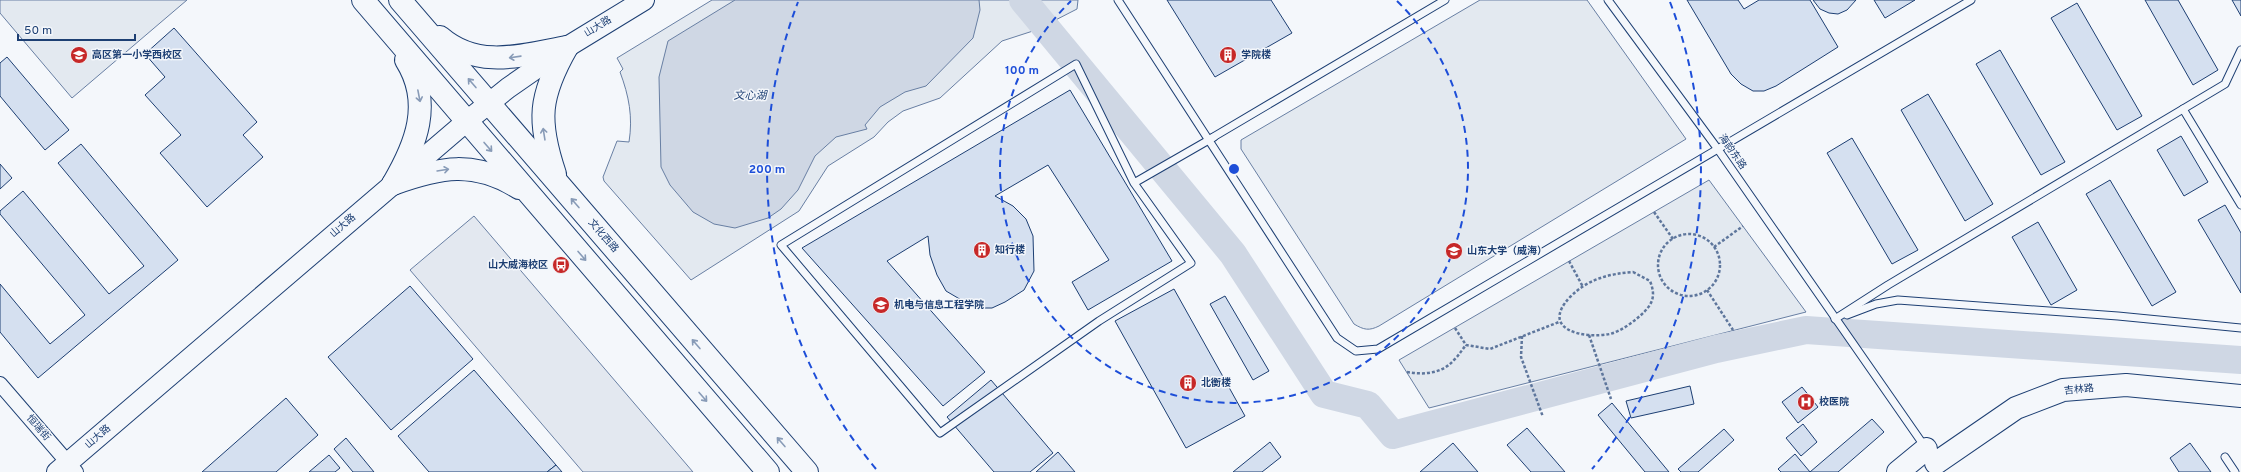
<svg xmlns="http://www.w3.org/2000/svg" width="2241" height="472" font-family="Overpass,'Noto Sans SC',sans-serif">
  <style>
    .green { fill: #e3e9f0; stroke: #687fa3 }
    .parking { fill: #e3e8f0; stroke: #687fa3 }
    .water { fill: #cfd7e4; stroke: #687fa3 }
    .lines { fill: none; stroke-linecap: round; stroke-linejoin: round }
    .river { stroke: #cfd7e4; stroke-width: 28 }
    .building { fill: #d5e0f0; stroke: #1d3f73 }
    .lane-casing { stroke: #1d3f73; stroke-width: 9 }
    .street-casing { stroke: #1d3f73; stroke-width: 16 }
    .secondary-casing { stroke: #1d3f73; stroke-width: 22 }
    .primary-casing { stroke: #1d3f73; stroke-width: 24 }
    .path { stroke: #5e769c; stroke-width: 2.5; stroke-dasharray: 3 2; stroke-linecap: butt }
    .lane { stroke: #f4f7fb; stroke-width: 7 }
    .street { stroke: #f4f7fb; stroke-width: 14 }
    .secondary { stroke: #f4f7fb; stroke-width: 20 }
    .primary { stroke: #f4f7fb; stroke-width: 22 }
    .oneway { stroke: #889bb7 }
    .ring { fill: none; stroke: #1d4ed8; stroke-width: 2; stroke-dasharray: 7 5 }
    .labels { text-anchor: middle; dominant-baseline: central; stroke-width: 3; stroke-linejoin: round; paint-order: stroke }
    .street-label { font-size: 10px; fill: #1d3f73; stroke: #f4f7fb }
    .poi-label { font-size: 10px; font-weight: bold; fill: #1d3f73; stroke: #f4f7fb; text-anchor: start }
    .water-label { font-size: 11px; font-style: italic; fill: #1d3f73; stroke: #f4f7fb }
    .centre { fill: #1d4ed8; stroke: #f4f7fb; stroke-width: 2 }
    .ring-label { font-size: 12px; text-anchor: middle; font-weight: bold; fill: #1d4ed8; stroke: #f4f7fb; stroke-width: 3; stroke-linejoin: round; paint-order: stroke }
  </style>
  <rect width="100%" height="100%" fill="#f4f7fb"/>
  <g class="green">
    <path d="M0,0H187L72,98L0,13Z"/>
    <path d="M712,0H1078L1077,9L1036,30L1002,41L940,98L903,111L888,122L874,137L828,166L799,211L691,280L604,181L603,177L617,141L629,142C633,117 629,96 620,72L623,69L617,58Z"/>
    <path d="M1480,0H1587L1686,139L1379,326C1369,331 1364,330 1354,324L1241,149V140Z"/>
    <path d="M1709,180L1806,312L1429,408L1399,360Z"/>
  </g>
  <path class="parking" d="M474,216L693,472H583L410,270Z"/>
  <path class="water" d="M735,0H979L980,10L973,38L926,86L905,92L880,107L865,125L867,129L836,137L815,156L798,190L781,209L768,218L735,228L714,224L693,212L670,185L661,167L659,77L668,41Z"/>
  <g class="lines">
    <path class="river" d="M1023,0L1233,254L1324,394L1368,405L1393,435L1716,349L1806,330L2241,360"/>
  </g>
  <g class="building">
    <path d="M1167,0H1271L1292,33L1215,77Z"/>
    <path d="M1687,0H1738L1744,9L1759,0H1810L1838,47L1776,86L1764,91H1753L1741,84L1731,74Z"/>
    <path d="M1813,0H1856L1847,10L1838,14L1829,13L1820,9Z"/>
    <path d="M1874,0H1915L1885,18Z"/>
    <path d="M2145,0H2178L2218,70L2193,85Z"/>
    <path d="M2232,0H2241V16Z"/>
    <path d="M2077,3L2142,116L2117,130L2051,18Z"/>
    <path d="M174,28L257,122L243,135L263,157L207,207L160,153L181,135L145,95L165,77L145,54Z"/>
    <path d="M2000,50L2065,162L2041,175L1976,64Z"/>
    <path d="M7,57L69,130L45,150L0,96V63Z"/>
    <path d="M1070,90L1172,261L1088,310L1072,282L1109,260L1048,165L995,196L1013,206L1026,219L1033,236L1034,271L1024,290L1005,302L992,308H975L946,291L937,275L930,255L928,236L887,261L985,372L943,406L802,248Z"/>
    <path d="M1928,94L1993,204L1965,221L1901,110Z"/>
    <path d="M2181,136L2208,182L2184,196L2157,150Z"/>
    <path d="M1852,138L1918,250L1892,264L1827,153Z"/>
    <path d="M81,144L178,260L38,378L0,332V284L50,344L85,315L0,214V211L23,191L109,294L144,266L58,163Z"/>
    <path d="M0,164L12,178L0,189Z"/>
    <path d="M2110,180L2176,292L2152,306L2086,194Z"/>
    <path d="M2225,205L2241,233V293L2198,220Z"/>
    <path d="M2038,222L2077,290L2051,305L2012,237Z"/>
    <path d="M410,286L473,359L391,430L328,357Z"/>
    <path d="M1174,289L1245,416L1186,448L1115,321Z"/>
    <path d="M1225,296L1269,371L1253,380L1210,304Z"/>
    <path d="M474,370L556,465L547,472H429L398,436Z"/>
    <path d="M991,380L1053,453L1030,472H994L947,417Z"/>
    <path d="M1690,386L1694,404L1631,418L1626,401Z"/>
    <path d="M1802,387L1818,407L1798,423L1782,402Z"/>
    <path d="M286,398L318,435L276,472H202Z"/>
    <path d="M1612,403L1669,472H1645L1598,415Z"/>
    <path d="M1872,419L1884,432L1838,472H1810Z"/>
    <path d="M1803,424L1817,442L1801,456L1786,438Z"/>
    <path d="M1527,428L1565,472H1531L1507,445Z"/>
    <path d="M1724,429L1734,440L1698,472H1681L1678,469Z"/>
    <path d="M346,438L374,472H353L334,449Z"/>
    <path d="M1270,442L1281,457L1262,472H1233Z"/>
    <path d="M1453,443L1478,472H1420Z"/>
    <path d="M2190,443L2211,472H2179L2170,458Z"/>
    <path d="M1058,452L1075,472H1036Z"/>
    <path d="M1795,454L1810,472H1781L1778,469Z"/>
    <path d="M329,455L340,468L335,472H309Z"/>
    <path d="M556,465L562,472H547Z"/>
  </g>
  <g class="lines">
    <g class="lane-casing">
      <g id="lane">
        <path d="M1118,0L1337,338L1356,351L1378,349L1971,0"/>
        <path d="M1608,0L1717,148L1925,447"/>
        <path d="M2183,109L2241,205"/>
        <path d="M1210,139L1445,0"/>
        <path d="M1134,183L1076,64L781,245L940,433L1099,321L1191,263L1134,183L1214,137"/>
        <path d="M1847,315L1876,304L1898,300L2118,316L2241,328"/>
        <path d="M1835,319L1888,285L2225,84L2241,50"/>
        <path d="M2225,457L2235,472"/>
      </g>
    </g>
    <g class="street-casing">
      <path id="street" d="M0,384L76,472"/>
    </g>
    <g class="secondary-casing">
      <path id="secondary" d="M57,472L467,121L508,88L567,47L644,0"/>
    </g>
    <g class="primary-casing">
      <g id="primary">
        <path d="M363,0L768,472"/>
        <path d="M400,0L807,472"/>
        <path d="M440,37C478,70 523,55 567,47"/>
        <path d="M555,174C537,121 539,96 567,47"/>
        <path d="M393,184C416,145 433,103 406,60"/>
        <path d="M393,184C440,167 474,160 519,188"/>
        <path d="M1936,463L2016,408L2063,390L2126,385L2241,396"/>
        <path d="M1898,472L1926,449"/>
      </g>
    </g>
    <g class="path">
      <path d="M1654,212L1673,239"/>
      <circle cx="1689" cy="265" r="31"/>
      <path d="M1714,247L1743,226"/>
      <path d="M1569,261L1583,287"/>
      <path d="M1633,272L1650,281C1656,296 1653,304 1641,315C1632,323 1621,331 1610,334C1584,339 1539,330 1570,297C1588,279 1608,274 1633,272Z"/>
      <path d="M1707,290L1733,330"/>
      <path d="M1455,328L1466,345L1490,349L1559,322"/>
      <path d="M1589,335L1611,399"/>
      <path d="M1522,336L1521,357L1543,417"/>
      <path d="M1407,372C1423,375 1442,374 1454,360C1459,355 1462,350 1466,345"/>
    </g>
    <use href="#lane" class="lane"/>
    <use href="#street" class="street"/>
    <use href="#secondary" class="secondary"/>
    <use href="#primary" class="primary"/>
  </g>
  <defs><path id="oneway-shaft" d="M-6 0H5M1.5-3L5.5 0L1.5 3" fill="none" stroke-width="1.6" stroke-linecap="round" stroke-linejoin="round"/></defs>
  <g class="oneway">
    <use href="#oneway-shaft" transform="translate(515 57) rotate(172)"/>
    <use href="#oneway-shaft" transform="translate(472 83) rotate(-131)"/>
    <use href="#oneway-shaft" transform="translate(419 96) rotate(79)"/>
    <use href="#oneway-shaft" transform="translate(544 134) rotate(-99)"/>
    <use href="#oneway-shaft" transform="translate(488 147) rotate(49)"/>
    <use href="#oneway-shaft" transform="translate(443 170) rotate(-9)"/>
    <use href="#oneway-shaft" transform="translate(575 203) rotate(-131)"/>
    <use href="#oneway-shaft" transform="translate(582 256) rotate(49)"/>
    <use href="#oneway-shaft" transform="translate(696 344) rotate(-131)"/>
    <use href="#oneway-shaft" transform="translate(703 397) rotate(49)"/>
    <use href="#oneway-shaft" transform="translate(781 442) rotate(-131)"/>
  </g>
  <g class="ring">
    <path d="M1397 1A234 234 0 1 1 1071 1"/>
    <path d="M876 469A467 467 0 0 1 798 2M1670 2A467 467 0 0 1 1592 469"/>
  </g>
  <defs>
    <g id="school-disc" transform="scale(0.9)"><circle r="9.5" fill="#c62828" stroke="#f4f7fb"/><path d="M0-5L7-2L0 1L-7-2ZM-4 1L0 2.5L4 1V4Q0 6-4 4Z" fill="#fff"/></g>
    <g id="building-disc" transform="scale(0.9)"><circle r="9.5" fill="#c62828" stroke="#f4f7fb"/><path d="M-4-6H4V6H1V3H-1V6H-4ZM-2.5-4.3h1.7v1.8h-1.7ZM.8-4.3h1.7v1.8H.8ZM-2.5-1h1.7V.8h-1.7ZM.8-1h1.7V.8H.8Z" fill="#fff"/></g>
    <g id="university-disc" transform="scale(0.9)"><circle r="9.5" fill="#c62828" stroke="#f4f7fb"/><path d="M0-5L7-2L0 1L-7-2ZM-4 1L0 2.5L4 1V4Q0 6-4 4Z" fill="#fff"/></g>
    <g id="bus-disc" transform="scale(0.9)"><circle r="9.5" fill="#c62828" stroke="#f4f7fb"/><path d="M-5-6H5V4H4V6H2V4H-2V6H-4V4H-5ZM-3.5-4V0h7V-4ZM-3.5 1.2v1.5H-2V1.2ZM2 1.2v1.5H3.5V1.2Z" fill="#fff"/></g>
    <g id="hospital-disc" transform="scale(0.9)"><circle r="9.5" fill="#c62828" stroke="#f4f7fb"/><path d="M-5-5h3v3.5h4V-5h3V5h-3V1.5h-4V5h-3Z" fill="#fff"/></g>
  </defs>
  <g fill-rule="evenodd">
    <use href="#school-disc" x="79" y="55"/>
    <use href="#building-disc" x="1228" y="55"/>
    <use href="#building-disc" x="982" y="250"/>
    <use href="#university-disc" x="1454" y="251"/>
    <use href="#bus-disc" x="561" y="265"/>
    <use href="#university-disc" x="881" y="305"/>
    <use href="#building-disc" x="1188" y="383"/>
    <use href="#hospital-disc" x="1806" y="402"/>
  </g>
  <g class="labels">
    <g class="street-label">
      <text transform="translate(598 27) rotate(-31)">山大路</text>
      <text transform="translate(1732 152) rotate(55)">海韵东路</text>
      <text transform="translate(343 226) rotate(-41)">山大路</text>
      <text transform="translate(603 236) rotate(49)">文化西路</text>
      <text transform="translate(2079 390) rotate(-6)">吉林路</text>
      <text transform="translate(38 428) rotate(49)">恒瑞街</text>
      <text transform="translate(98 437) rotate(-41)">山大路</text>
    </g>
    <g class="poi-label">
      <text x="92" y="55">高区第一小学西校区</text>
      <text x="1241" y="55">学院楼</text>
      <text x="995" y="250">知行楼</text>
      <text x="1467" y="251">山东大学（威海）</text>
      <text x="548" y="265" text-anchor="end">山大威海校区</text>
      <text x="894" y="305">机电与信息工程学院</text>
      <text x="1201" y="383">北衡楼</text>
      <text x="1819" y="402">校医院</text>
    </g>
    <g class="water-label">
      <text x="750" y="96">文心湖</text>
    </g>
  </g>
  <circle cx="1234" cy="169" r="6" class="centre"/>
  <g class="ring-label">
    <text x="1022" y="74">100 m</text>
    <text x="767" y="173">200 m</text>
  </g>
  <path d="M18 34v6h117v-6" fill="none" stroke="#1d3f73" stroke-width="2"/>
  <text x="24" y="34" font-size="12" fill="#1d3f73" stroke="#f4f7fb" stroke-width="3" paint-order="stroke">50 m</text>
</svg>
